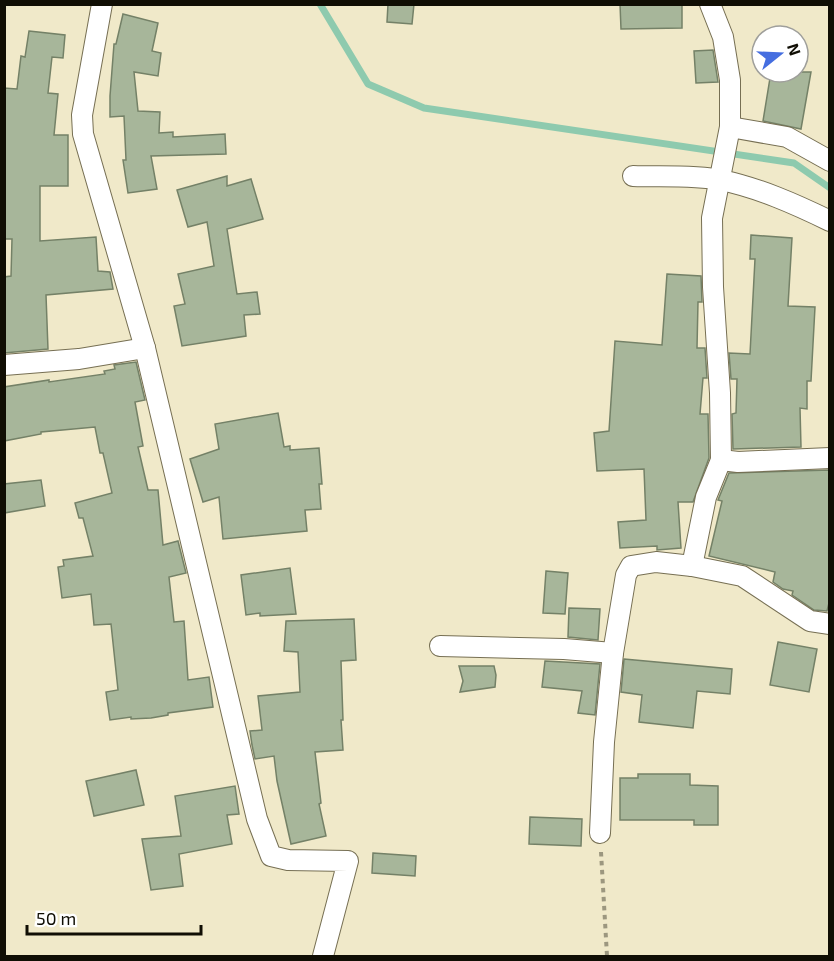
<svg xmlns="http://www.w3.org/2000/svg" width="834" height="961" font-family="'Exo 2',sans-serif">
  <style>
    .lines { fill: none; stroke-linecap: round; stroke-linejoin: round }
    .stream { stroke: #8ecaae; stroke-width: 7 }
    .building { fill: #a7b69a; stroke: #748167; stroke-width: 1.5 }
    .minor-casing { stroke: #766f53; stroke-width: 22 }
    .path { stroke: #9c977f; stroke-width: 4; stroke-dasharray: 4.5 4.5; stroke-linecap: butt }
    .minor { stroke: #fff; stroke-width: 20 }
  </style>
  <rect width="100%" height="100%" fill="#f0e9c9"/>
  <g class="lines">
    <path class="stream" d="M320,4L368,84L424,108L794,163L830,188"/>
  </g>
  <g class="building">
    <path d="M388,4H414L412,24L387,22Z"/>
    <path d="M620,4H682V28L621,29Z"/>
    <path d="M123,14L158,23L152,51L161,53L158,76L134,72L138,111L160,112L159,133L173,132V137L225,134L226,154L151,156L157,189L128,193L123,160H126L124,116L110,117V96L114,44H116Z"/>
    <path d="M29,31L65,35L63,58L52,57L48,93L58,94L54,135H68V186H40V241L96,237L98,271L110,272L113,289L46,295L48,349L4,353V277L11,276L12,239H4V88L17,89L21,56L25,57Z"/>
    <path d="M713,50L718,82L696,83L694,51Z"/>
    <path d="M771,72H811L801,129L763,121Z"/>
    <path d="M227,176V186L251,179L263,219L227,229L237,294L257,292L260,314L244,315L246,336L182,346L174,306L185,304L178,274L214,266L207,222L188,227L177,190Z"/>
    <path d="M751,235L792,238L788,306L815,307L811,381H807V409L800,408L801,447L733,449L732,414L736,413L737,379H731L729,353L750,354L755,259H750Z"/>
    <path d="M667,274L701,276L702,302H698L697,348H705L707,378H703L700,414H708L709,458L693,502H678L681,548L657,550V546L620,548L618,522L646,520L644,469L597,471L594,433L609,431L615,341L662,345Z"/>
    <path d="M136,362L145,400L135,402L143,446L138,447L148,490H158L163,545L178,541L186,573L169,577L174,622L184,621L188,680L209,677L213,707L168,713V715L151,718L131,719V717L110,720L106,692L118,690L111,624L94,625L91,594L62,598L58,567L64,566L63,560L93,556L83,518H79L75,503L112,493L103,453H100L95,427L41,432V434L4,441V387L49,380V382L105,374L104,371L115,369L114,365Z"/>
    <path d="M278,413L284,447L290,446V450L319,448L322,484H319L321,509L305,510L307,531L223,539L219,497L203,502L190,459L219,449L215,424Z"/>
    <path d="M830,470V599L827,611L814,610L792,595L793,591L783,589L773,582L775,572L709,556L722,501L718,500L729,473Z"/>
    <path d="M41,480L45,506L4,513V484Z"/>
    <path d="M290,568L296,614L260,616V613L246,615L241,575Z"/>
    <path d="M546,571L568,573L565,614L543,613Z"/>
    <path d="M569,608L600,609L598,640L568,637Z"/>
    <path d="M354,619L356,660L341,661L343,720H341L343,750L315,752L321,803L319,804L326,836L291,844L277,781L274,756L255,759L252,745L250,731L262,730L258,696L300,692L298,652L284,651L286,621Z"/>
    <path d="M778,642L817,649L809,692L770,685Z"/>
    <path d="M624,659L732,669L730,694L697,691L693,728L639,722L642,695L621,692Z"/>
    <path d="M545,661L600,664L595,715L578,713L582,691L542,687Z"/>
    <path d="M459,666H494L496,675L495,687L460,692L463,681Z"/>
    <path d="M136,770L144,805L94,816L86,781Z"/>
    <path d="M638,774H690V785L718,786V825H694V820H620V778H638Z"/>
    <path d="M235,786L239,814L227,815L232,844L179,854L183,886L151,890L142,839L181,836L175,796Z"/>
    <path d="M530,817L582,819L581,846L529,844Z"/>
    <path d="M373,853L416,856L415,876L372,873Z"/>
  </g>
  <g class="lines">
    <g class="minor-casing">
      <g id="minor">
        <path d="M102,4L82,115L83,134L145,348L257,819L271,856L288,860L348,861L323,956"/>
        <path d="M730,127L787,137L830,161"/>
        <path d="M633,176C660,177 695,175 721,180C759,188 795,204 830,221"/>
        <path d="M4,365L79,359L145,348"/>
        <path d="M721,460L738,462L830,458"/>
        <path d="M692,566L742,576L810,621L830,624"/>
        <path d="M440,646L564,649L613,653"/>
        <path d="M600,833L604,742L613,653L626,575L631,566L656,562L692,566L706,497L721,460L720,393L713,287L712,218L730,127V80L723,37L710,4"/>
      </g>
    </g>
    <path class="path" d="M601,852L607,956"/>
    <use href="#minor" class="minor"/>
  </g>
  <rect width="834" height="961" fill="none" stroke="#100e04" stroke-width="12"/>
  <g transform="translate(780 54) rotate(72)"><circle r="28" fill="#ffffff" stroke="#9f9f9b" stroke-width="1.5"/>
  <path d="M0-4.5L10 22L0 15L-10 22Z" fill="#456ee0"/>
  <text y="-9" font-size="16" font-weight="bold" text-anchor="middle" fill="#100e04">N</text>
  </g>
  <path d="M27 925v9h174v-9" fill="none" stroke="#100e04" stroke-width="3"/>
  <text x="36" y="925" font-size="18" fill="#100e04" stroke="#ffffff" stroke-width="4.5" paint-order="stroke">50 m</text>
</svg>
